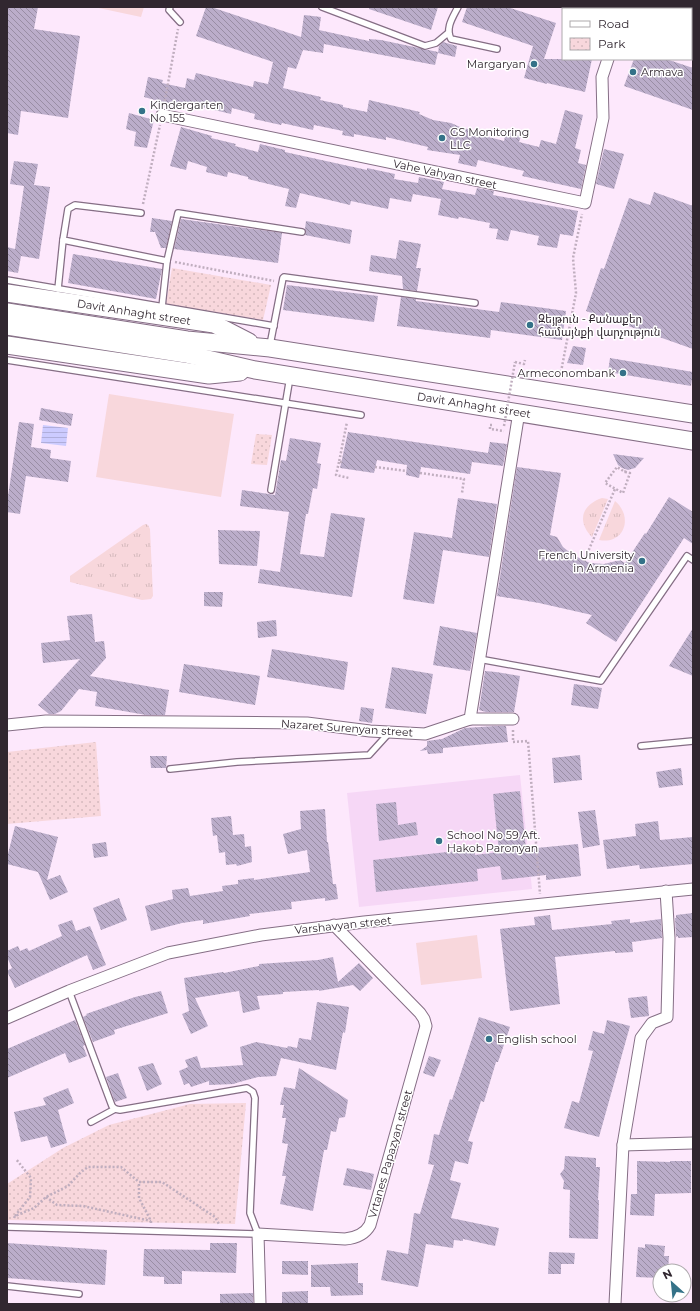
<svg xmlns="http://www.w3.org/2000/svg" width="700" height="1311" font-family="Montserrat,'Noto Sans Armenian',sans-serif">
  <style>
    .built { fill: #f6d7f6 }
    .grass { fill: url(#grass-tufts) }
    .park { fill: url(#park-dots) }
    .garden { fill: #f8d7dc }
    .water { fill: url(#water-rules) }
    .building { fill: url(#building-back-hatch) }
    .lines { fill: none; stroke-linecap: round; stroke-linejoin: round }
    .service-casing { stroke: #856e85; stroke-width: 8 }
    .minor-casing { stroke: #856e85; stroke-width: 13 }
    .tertiary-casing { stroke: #856e85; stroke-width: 15 }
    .primary-casing { stroke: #856e85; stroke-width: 19 }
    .path { stroke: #c0aebf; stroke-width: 2.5; stroke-dasharray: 2 2; stroke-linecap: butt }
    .service { stroke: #fff; stroke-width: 5.5 }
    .minor { stroke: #fff; stroke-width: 11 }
    .tertiary { stroke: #fff; stroke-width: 13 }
    .primary { stroke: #fff; stroke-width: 17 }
    .path-bridge { stroke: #c0aebf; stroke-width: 2.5; stroke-dasharray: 2 2; stroke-linecap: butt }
    .poi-dot { fill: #347288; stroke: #fff; stroke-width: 1.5 }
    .labels { text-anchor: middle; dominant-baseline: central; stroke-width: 3; stroke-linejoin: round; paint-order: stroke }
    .poi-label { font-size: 11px; fill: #312730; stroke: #fff; text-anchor: start }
    .street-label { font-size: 11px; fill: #312730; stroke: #fff }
  </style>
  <defs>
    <pattern id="grass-tufts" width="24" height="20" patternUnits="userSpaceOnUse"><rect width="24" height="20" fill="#f8d7dc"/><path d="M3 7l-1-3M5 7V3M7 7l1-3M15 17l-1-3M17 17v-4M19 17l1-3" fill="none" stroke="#d5b9bd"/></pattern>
    <pattern id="park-dots" width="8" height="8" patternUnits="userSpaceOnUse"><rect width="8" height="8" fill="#f8d7dc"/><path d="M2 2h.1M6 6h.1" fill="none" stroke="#d5b9bd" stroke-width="1.8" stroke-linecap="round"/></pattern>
    <pattern id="water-rules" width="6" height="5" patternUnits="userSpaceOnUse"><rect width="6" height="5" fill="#cccbff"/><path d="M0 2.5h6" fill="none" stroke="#b0aedb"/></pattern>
    <pattern id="building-back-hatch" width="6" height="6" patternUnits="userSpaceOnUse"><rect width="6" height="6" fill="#bbadca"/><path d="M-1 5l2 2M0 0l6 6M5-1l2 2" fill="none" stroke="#998da4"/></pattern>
  </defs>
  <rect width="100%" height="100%" fill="#fde8fc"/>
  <path class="built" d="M520,775L532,889L359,907L347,793Z"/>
  <g class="grass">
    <path d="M602,498L608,499L592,537C577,522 581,505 602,498Z"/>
    <path d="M615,501C634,517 624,545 599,540Z"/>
    <path d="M146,524L148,525L150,529L153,596L151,599L142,600L70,582V576L143,525Z"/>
  </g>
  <g class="park">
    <path d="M172,268L271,285L263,320L166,304Z"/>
    <path d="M256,434L272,435L267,465L251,464Z"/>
    <path d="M96,742L101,816L7,824V752Z"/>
    <path d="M246,1103L235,1224L7,1220V1184L63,1148L109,1125L190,1104Z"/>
  </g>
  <g class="garden">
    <path d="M94,7H144L141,17Z"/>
    <path d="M109,394L234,414L221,497L96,477Z"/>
    <path d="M477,935L482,978L421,985L416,943Z"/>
  </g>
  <path class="water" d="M43,425L68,428L66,446L41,443Z"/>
  <g class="building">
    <path d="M8,7H38L34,29L80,36L68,118L21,111L18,135L7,133V15Z"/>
    <path d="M206,7H211L301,37L304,15L321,17L319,30L369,41V39L381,40L438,52L435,65L324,44L323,53L303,50L296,69L288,67L283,88L321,97L320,100L343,105V107L367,112L369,100L420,112L419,114L433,120L451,123L460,127L482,133L481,135L504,141L506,132L521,136L519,142L539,147L541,140L556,144L565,110L583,115L575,148L581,150L578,163L586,165L581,189L522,176L524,171L478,160L476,167L458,163L460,155L427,150L428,147L386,137V140L354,134V137L342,135L343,131L314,125L313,130L282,123L281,125L254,119L255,114L232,108L231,114L186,103L184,108L144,97L148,77L163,80L162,83L185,88L187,78L194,80L196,73L253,87L254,81L268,84L273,62L196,36Z"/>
    <path d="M369,7H438L431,30L369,9Z"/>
    <path d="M467,7H507L556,23L544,59H592L585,92L547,83V84L524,78L533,46L462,22Z"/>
    <path d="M443,42L457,46L455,57L438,53L439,46Z"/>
    <path d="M634,59H666L693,68V110L624,86Z"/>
    <path d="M129,113L154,120L147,148L134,146L136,132L126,129Z"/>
    <path d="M181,127L212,136L211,138L236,144L235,146L258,152L260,144L285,150V152L367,170V168L395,174L394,179L418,183L419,177L444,182L442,189L475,195L477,188L494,191L493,195L578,211L573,236L560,234L557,248L537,245L539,236L511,230L508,241L496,239L498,229L489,228L490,223L459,217L458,219L438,215L441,199L413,194L411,202L390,198L388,209L351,201L350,205L300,193L296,208L285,206L289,189L248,179V177L228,172L227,177L206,172L207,167L188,161L186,170L170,166Z"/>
    <path d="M604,149L624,154L614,189L596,184Z"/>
    <path d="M14,161L38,164L34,185L50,187L39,259L21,256L18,273L7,271V247L15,249L24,186L10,184Z"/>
    <path d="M654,192L693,206V349L586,311L601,268L604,269L629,198L650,205Z"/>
    <path d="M152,218L172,221L166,248H161L155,232H150Z"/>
    <path d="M181,219L282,233L278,263L174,249Z"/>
    <path d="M306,221L352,230L350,244L305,235L306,232L305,229Z"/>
    <path d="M399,240L421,244L416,268H421L417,291L403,289L402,276L369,271L371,255L396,259Z"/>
    <path d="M73,254L162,269L156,299L68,283Z"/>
    <path d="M287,285L378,296L374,322L283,310Z"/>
    <path d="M401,297L416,299V301L499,312L501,302L566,311L562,340L491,330L490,338L397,326Z"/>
    <path d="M573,346L586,348L583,365L567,363Z"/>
    <path d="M610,358L693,372L691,386L608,372Z"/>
    <path d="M41,408L73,414L71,426L39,420Z"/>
    <path d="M19,422L34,424L31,447L51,450L50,458L71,461L68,482L26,476L20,514L7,512V503Z"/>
    <path d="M348,432L488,453L490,442L507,444L503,466L472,462L470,474L421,467L419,478L406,475L407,465L377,460L374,473L340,468Z"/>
    <path d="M290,438L321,443L317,463L321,464L317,489L313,488L308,514H306L300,554L324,557L331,513L365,518L352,597L258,583L260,569L280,572L289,512L240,506L242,490L275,495L281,460L286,461Z"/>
    <path d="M613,454L628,456L644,458L635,468L628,470L622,468L618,465Z"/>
    <path d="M517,467L561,473L550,535L557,537L563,547L573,555L590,563L604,564L620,560L625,563L645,533L646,534L669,497L693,512V544L684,538L616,642L586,623L592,615L539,603L497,596Z"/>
    <path d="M458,498L497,504L489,557L443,550L434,604L403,599L414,532L452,538Z"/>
    <path d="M218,530L260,531L257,566L219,564Z"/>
    <path d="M204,592H223L222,607L204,606Z"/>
    <path d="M92,614L95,642L104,641L106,658L90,676L169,690L165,715H146L95,706L97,692L79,689L61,711L55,714H49L38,705L80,659L43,663L41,643L70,640L67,616Z"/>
    <path d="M276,620L277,636L258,638L257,622Z"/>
    <path d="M440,626L477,633L470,671L433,665Z"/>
    <path d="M693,628V676L669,666Z"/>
    <path d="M272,649L348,662L344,690L267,677Z"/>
    <path d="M184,664L260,676L255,705L179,692Z"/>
    <path d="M392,667L433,674L426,714L385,708Z"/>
    <path d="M485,671L496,672L520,676L514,712H486L479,710Z"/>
    <path d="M574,684L602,688L598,709L571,705Z"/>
    <path d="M361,707L374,709L372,723L359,721Z"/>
    <path d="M495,726H506L508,742L443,748V753L428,754L427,750L420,751L427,746V741L442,739L465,728Z"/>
    <path d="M580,755L582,780L554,783L552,758Z"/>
    <path d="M150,756H167L166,768H151Z"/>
    <path d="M681,768L683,785L659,788L656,772Z"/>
    <path d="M520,791L526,849L578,844L581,876L546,880V875L502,880L500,866L477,869L478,881L376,892L373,860L475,849V855L499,852L493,794Z"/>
    <path d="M396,802L398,825L416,822L418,835L379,841L376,804Z"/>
    <path d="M325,809L327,842H328L333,884H336L338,899L325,901V898L291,902L292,909L249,914L250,916L203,924V920L182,923L151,931L145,906L173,899L172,890L188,888L190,896L223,891L222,886L238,884V880L254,878V880L310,872L307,850L288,854L283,834L301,829L300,811Z"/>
    <path d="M595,810L600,845L583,848L578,812Z"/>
    <path d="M231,816L233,835L244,834L245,847L251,846L252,862L237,866L236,864L226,865L225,852L219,853L217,835L213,836L211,818Z"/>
    <path d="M658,821L660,840L693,837V864L640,869L639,865L607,869L603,840L636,836L635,824Z"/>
    <path d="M15,826L58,837L47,880L60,875L68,892L50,900L38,872L7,864V858Z"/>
    <path d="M106,842L108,856L94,858L92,844Z"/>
    <path d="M119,898L127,920L101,930L93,908Z"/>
    <path d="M693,913V937L678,938V936L676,937L675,918H676V915Z"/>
    <path d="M550,915L552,930L612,924L611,921L630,919V923L661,919L662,938L632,942L633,952L615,953V951L555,957L560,1004L510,1011L500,929L535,925L534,917Z"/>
    <path d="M72,920L76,931L90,926L106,965L93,970L87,955L15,988L7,971L12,968L7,957V951L18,946L20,951L27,948L29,951L62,936L58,925Z"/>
    <path d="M333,957L338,982L359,963L373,978L360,991L353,985L319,991V990L283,992V994L257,996L260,1009L243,1013L239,991L195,998L208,1026L191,1034L182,1014L189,1011L184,978L223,972L224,973L259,966V964L318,960Z"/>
    <path d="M161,991L168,1013L114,1030L115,1034L93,1042L83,1017L87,1015L86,1014L135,997Z"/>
    <path d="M647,996L649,1016L631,1018L628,998Z"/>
    <path d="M317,1002L349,1007L345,1033L343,1032L336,1070L281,1058L276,1076L258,1077L236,1083L234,1084L209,1085V1081L191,1087L189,1083L184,1085L179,1071L188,1067L185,1060L197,1056L201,1068L243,1065L240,1047L256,1042L287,1048L288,1046L297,1048L299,1038L311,1040Z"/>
    <path d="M479,1017L510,1027L498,1062H496L484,1102L481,1101L468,1141L473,1142L468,1164L455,1161L450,1180L461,1183L451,1218L499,1228L495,1246L463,1239V1241L454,1240L453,1248L426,1244L418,1287L381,1280L387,1250L408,1254L414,1213L420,1214L434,1165L428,1164L434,1134L439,1135L450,1099L452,1100Z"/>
    <path d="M75,1020L85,1045L83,1046L87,1056L69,1063L65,1053L7,1078V1049Z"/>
    <path d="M607,1020L630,1026L599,1137L564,1128L572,1101L579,1103L593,1051L588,1050L593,1031L604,1034Z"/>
    <path d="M429,1056L441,1060L434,1077L423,1073Z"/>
    <path d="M153,1063L162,1084L147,1091L138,1067Z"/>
    <path d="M299,1068L348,1100L345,1117L339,1118L336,1132L331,1131L327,1150H324L313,1211L280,1204L286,1176H282L288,1144L282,1143L286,1118H282L284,1105H280L284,1087L295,1089Z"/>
    <path d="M118,1073L127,1098L115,1102L106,1077Z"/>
    <path d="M68,1088L74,1103L58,1110L67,1143L51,1148L47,1136L21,1142L14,1112L46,1105L43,1098Z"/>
    <path d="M565,1156L596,1158V1167H600L598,1200H599L598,1239L569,1238L570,1190L563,1189L564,1181L560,1174L564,1169Z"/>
    <path d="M637,1161L670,1162V1161H691V1193L655,1194L654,1216L630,1215L631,1194H637Z"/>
    <path d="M347,1168L374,1174L371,1190L343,1185Z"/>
    <path d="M7,1243L107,1250L105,1285L7,1278Z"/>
    <path d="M210,1243H237L236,1273L182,1271V1284H164V1277L143,1276L144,1249L210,1250Z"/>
    <path d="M645,1244L665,1246L664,1256H669L668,1271H660V1278L636,1277L638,1247L645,1248Z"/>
    <path d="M549,1252L575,1253L574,1264H561V1274H548Z"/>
    <path d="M282,1261H308V1275L282,1274Z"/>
    <path d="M358,1263V1283H363V1295L331,1296L330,1287H311V1265Z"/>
    <path d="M308,1291V1304H282V1292Z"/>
    <path d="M253,1293V1304H220V1294Z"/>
  </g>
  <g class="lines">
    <g class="service-casing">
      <g id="service">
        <path d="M170,7L169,10L180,22"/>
        <path d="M322,7L425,46L436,43L448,33"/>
        <path d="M458,7C453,17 445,28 451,39L497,49"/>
        <path d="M141,213L75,205L68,209L63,240L167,261"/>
        <path d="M7,280L274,326"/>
        <path d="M58,289L63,240"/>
        <path d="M162,307L167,261L178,213L302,232"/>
        <path d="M270,345L283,278L284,277L475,303"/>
        <path d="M7,360L361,415"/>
        <path d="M271,490L290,377"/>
        <path d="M479,659L601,681L687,556L693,560"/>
        <path d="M641,746L693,741"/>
        <path d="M170,769L237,762L369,755L389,733"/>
        <path d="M91,1122L115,1109"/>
        <path d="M7,1227L258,1234L250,1213L255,1098L253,1092L247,1088L120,1110L115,1109L112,1106L69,991"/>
        <path d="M7,1286L79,1294"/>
      </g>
    </g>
    <g class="minor-casing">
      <g id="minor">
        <path d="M623,9L624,7"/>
        <path d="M162,115L585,203L603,118L602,77L608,59"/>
        <path d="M470,719H513"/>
        <path d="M7,725L46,721L307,723L370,731L425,734L470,719L519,412"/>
        <path d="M7,1018L69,991L168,953L261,935L364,922L693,889"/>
        <path d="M623,1145L693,1143"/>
        <path d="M260,1304L258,1234L345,1239C356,1238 365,1234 370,1225L426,1026L424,1019L420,1013L334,925"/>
        <path d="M615,1304L623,1145L641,1038L652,1023L667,1017L669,938L666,891"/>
      </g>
    </g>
    <g class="tertiary-casing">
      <g id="tertiary">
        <path d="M609,7L615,9"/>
        <path d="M633,7L639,9"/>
        <path d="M691,34L693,35"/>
      </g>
    </g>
    <g class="primary-casing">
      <g id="primary">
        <path d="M7,293L214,324L249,342"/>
        <path d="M7,312L187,340L270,348L693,414"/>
        <path d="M7,326L186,354L255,370L693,441"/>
        <path d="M7,345L209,375L240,372"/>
      </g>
    </g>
    <g class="path">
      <path d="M164,105L178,29"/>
      <path d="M143,204L160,125"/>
      <path d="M175,262L274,281"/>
      <path d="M515,362L524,364L525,360"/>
      <path d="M561,372L576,293L573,258L582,214"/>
      <path d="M492,425H490V429L504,431"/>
      <path d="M339,462L336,475L349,478"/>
      <path d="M342,462H339L347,422"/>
      <path d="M375,467L407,471"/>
      <path d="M625,472L630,473L623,493L605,483L617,467L625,472L626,470"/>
      <path d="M420,473L464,479L462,493"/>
      <path d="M584,561L615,489"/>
      <path d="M513,730V742L528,741L540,894"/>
      <path d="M46,1197L57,1205L83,1206L151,1221"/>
      <path d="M15,1216L30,1197L31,1178L16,1159"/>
      <path d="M14,1218L15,1216L34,1208L46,1197L68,1186L81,1172L88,1167H121L139,1182"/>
      <path d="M151,1223V1221L139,1198V1182H162L215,1217L219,1224"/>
    </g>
    <use href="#service" class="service"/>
    <use href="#minor" class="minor"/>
    <use href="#tertiary" class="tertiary"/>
    <use href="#primary" class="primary"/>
    <path class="path-bridge" d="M504,426L515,362"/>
  </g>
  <g class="poi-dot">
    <circle cx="534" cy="64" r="4"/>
    <circle cx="633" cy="72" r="4"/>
    <circle cx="142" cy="111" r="4"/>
    <circle cx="442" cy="138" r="4"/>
    <circle cx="530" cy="325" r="4"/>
    <circle cx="623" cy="373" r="4"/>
    <circle cx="642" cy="561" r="4"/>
    <circle cx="439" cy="841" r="4"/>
    <circle cx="489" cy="1039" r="4"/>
  </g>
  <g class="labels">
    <g class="poi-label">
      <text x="526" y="64" text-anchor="end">Margaryan</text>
      <text x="641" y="72">Armava</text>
      <text x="150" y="105">Kindergarten<tspan x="150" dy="13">No 155</tspan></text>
      <text x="450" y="132">GS Monitoring<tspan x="450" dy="13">LLC</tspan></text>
      <text x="538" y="319">Զեյթուն - Քանաքեր<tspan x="538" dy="13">համայնքի վարչություն</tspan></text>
      <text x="615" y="373" text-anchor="end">Armeconombank</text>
      <text x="634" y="555" text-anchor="end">French University<tspan x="634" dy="13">in Armenia</tspan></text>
      <text x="447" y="835">School No 59 Aft.<tspan x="447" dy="13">Hakob Paronyan</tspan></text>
      <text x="497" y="1039">English school</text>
    </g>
    <g class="street-label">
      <text transform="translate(445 174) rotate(12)">Vahe Vahyan street</text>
      <text transform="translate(134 312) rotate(9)">Davit Anhaght street</text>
      <text transform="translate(474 405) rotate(9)">Davit Anhaght street</text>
      <text transform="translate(347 728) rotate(4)">Nazaret Surenyan street</text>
      <text transform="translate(343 925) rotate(-6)">Varshavyan street</text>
      <text transform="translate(390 1154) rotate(-74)">Vrtanes Papazyan street</text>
    </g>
  </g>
  <rect width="700" height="1311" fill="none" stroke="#312730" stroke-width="16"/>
  <rect x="562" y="8" width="130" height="52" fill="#ffffff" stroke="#ada9ac"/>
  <rect x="570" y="21" width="20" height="6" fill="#ffffff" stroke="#ada9ac"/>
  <text x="598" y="28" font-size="12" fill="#312730">Road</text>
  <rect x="570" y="38" width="20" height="12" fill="url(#park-dots)" stroke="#ada9ac"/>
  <text x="598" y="48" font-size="12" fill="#312730">Park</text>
  <g transform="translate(672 1283) rotate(333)"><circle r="19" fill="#ffffff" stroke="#ada9ac"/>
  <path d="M0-3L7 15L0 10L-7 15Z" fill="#347288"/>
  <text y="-6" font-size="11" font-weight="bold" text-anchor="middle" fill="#312730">N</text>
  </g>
</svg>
